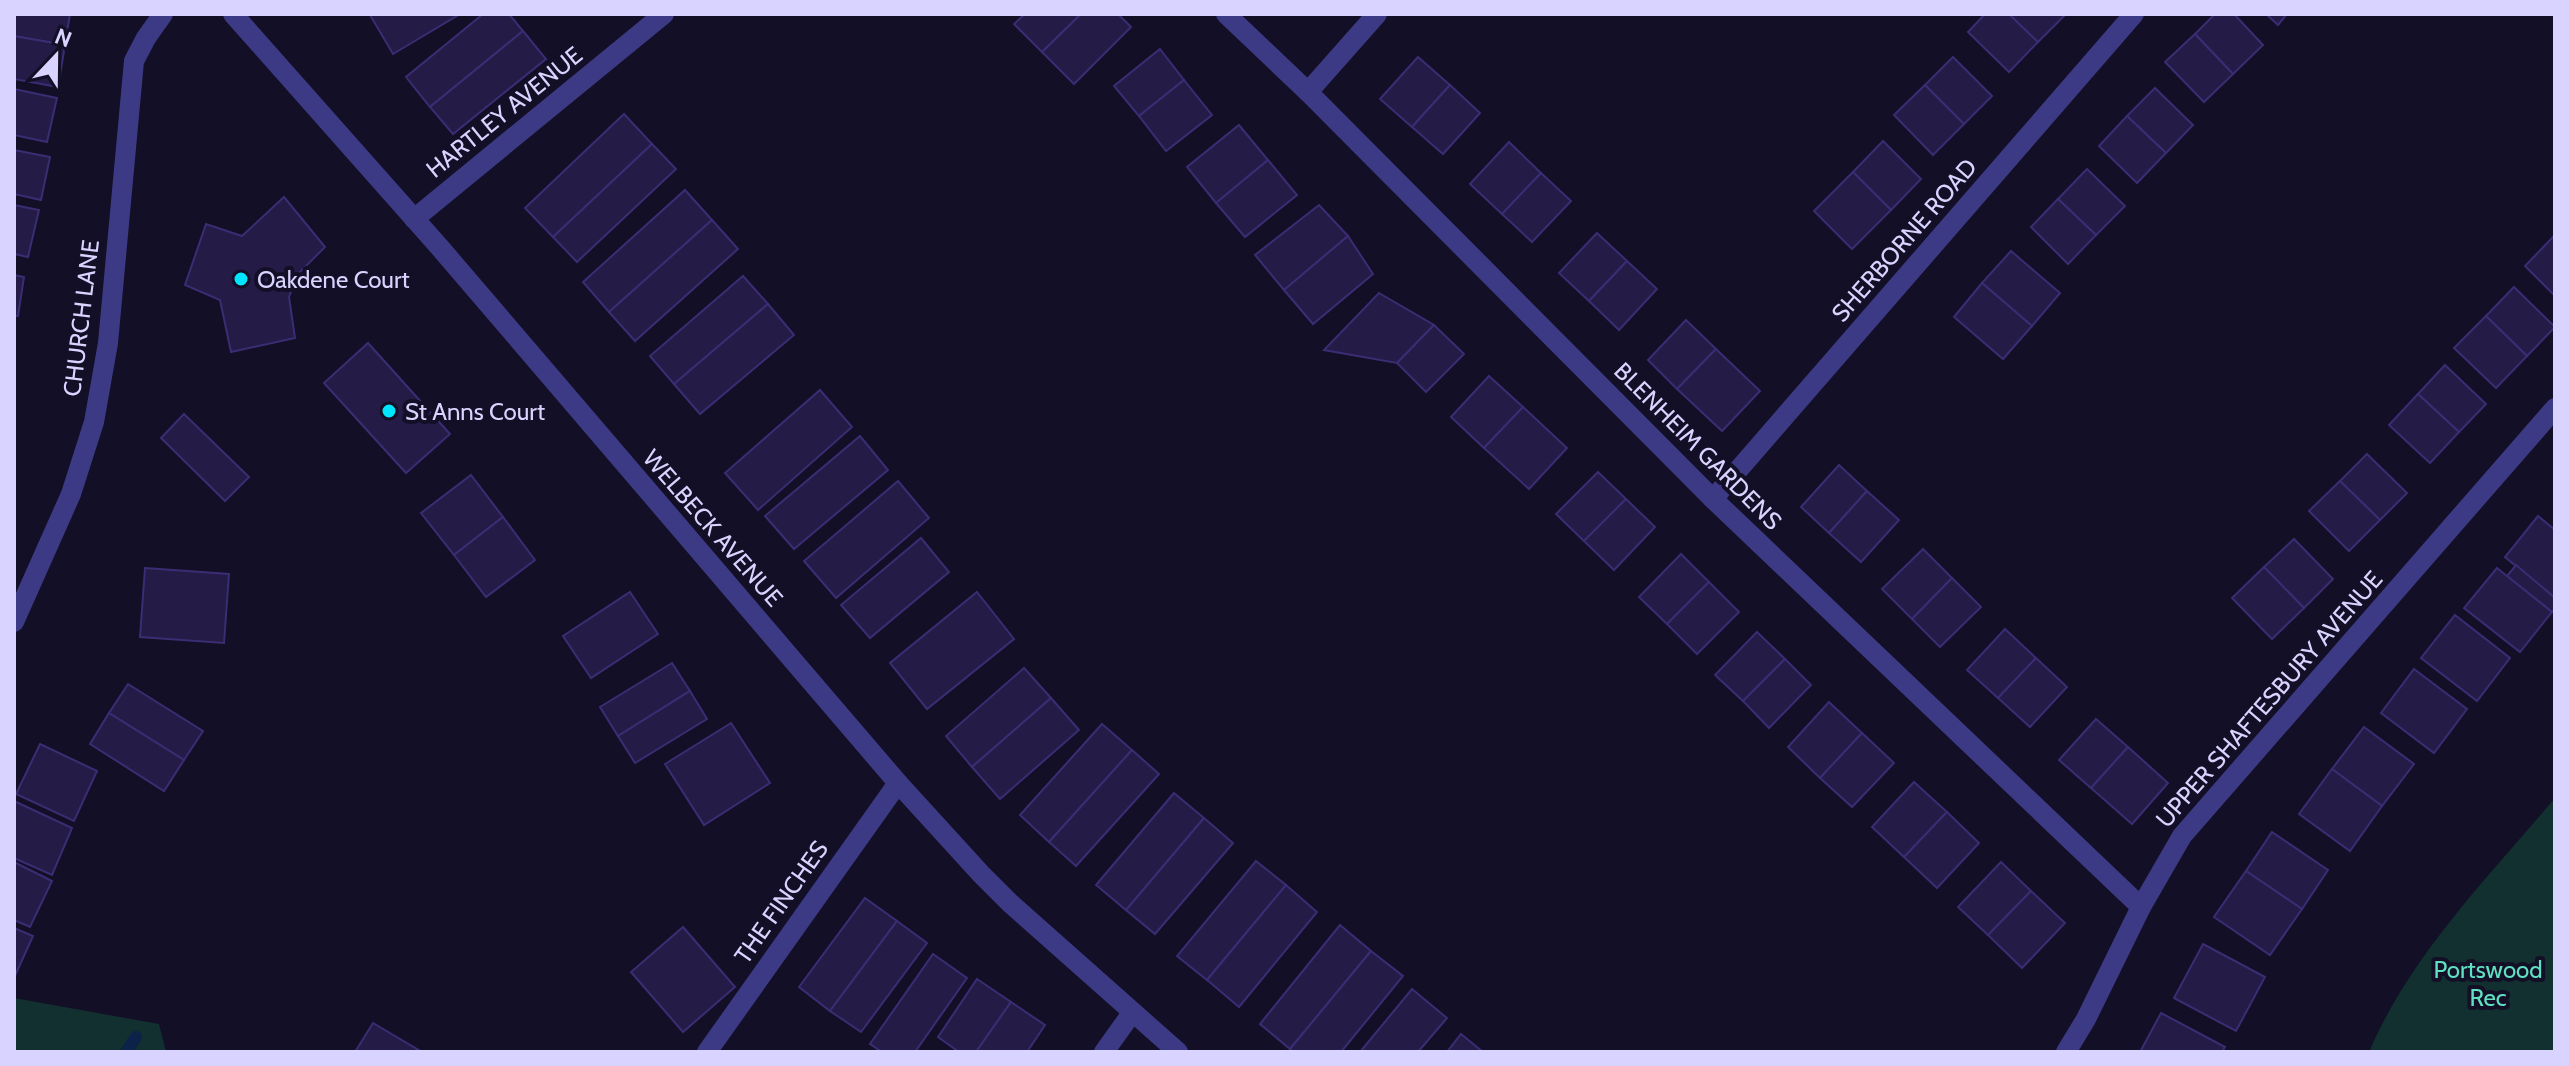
<svg xmlns="http://www.w3.org/2000/svg" width="2569" height="1066" font-family="Cabin,sans-serif">
  <style>
    .green { fill: #12302f }
    .lines { fill: none; stroke-linecap: round; stroke-linejoin: round }
    .stream { stroke: #0c2248; stroke-width: 12 }
    .building { fill: #241b47; stroke: #3b2d73; stroke-width: 2 }
    .street { stroke: #3d3a85; stroke-width: 20 }
    .poi-dot { fill: #00e5ff; stroke: #130f26; stroke-width: 3 }
    .labels { text-anchor: middle; dominant-baseline: central; stroke-width: 8; stroke-linejoin: round; paint-order: stroke }
    .street-label { font-size: 24px; fill: #d9d4ff; stroke: #130f26 }
    .poi-label { font-size: 24px; fill: #d9d4ff; stroke: #130f26; text-anchor: start }
    .park-label { font-size: 24px; fill: #5fe0c0; stroke: #130f26 }
  </style>
  <rect width="100%" height="100%" fill="#130f26"/>
  <g class="green">
    <path d="M2555,798V1052H2369C2410,956 2488,877 2555,798Z"/>
    <path d="M14,998L159,1024L166,1052H14Z"/>
  </g>
  <g class="lines">
    <path class="stream" d="M126,1052L136,1037"/>
  </g>
  <g class="building">
    <path d="M15,14H70L65,45L14,36Z"/>
    <path d="M372,14H460L393,54L370,15Z"/>
    <path d="M483,14H509L523,31L430,107L406,77Z"/>
    <path d="M1025,14H1081L1042,52L1014,24Z"/>
    <path d="M1081,14H1118L1131,27L1074,84L1042,52Z"/>
    <path d="M1985,14H2009L2038,42L2009,72L1968,32Z"/>
    <path d="M2009,14H2066L2038,42Z"/>
    <path d="M2215,14H2234L2263,45L2233,74L2195,34Z"/>
    <path d="M2266,14H2287L2278,25Z"/>
    <path d="M523,31L546,59L453,134L430,107Z"/>
    <path d="M2195,34L2233,74L2204,102L2165,62Z"/>
    <path d="M14,36L65,45L58,87L14,79Z"/>
    <path d="M1160,49L1184,80L1139,116L1114,86Z"/>
    <path d="M1418,57L1450,85L1412,127L1380,99Z"/>
    <path d="M1953,57L1992,96L1964,124L1925,85Z"/>
    <path d="M1184,80L1212,115L1166,151L1139,116Z"/>
    <path d="M1450,85L1480,113L1443,154L1412,127Z"/>
    <path d="M1925,85L1964,124L1933,155L1894,115Z"/>
    <path d="M2155,88L2193,125L2166,153L2127,116Z"/>
    <path d="M14,89L57,98L47,142L14,135Z"/>
    <path d="M624,114L652,144L553,237L525,208Z"/>
    <path d="M2127,116L2166,153L2137,183L2099,146Z"/>
    <path d="M1239,125L1268,160L1216,203L1187,167Z"/>
    <path d="M1883,141L1921,179L1891,210L1853,172Z"/>
    <path d="M1509,142L1541,173L1502,214L1470,184Z"/>
    <path d="M652,144L676,169L577,262L553,237Z"/>
    <path d="M14,150L50,157L41,200L14,194Z"/>
    <path d="M1268,160L1297,195L1245,237L1216,203Z"/>
    <path d="M2087,169L2125,206L2096,235L2058,199Z"/>
    <path d="M1853,172L1891,210L1852,249L1814,211Z"/>
    <path d="M1541,173L1571,201L1532,242L1502,214Z"/>
    <path d="M685,190L712,220L609,312L583,282Z"/>
    <path d="M284,197L325,247L298,274L289,297L295,338L231,352L220,300L185,285L206,224L242,236Z"/>
    <path d="M2058,199L2096,235L2068,264L2031,227Z"/>
    <path d="M14,205L39,210L28,257L14,254Z"/>
    <path d="M1319,205L1348,236L1284,290L1255,255Z"/>
    <path d="M712,220L738,249L635,341L609,312Z"/>
    <path d="M1597,233L1627,261L1589,301L1559,273Z"/>
    <path d="M1348,236L1373,274L1313,324L1284,290Z"/>
    <path d="M2553,237L2555,239V296L2525,266Z"/>
    <path d="M2011,251L2060,293L2032,326L1982,283Z"/>
    <path d="M1627,261L1657,289L1619,330L1589,301Z"/>
    <path d="M14,275L24,277L18,316H14Z"/>
    <path d="M743,276L768,304L674,384L650,356Z"/>
    <path d="M1982,283L2032,326L2003,359L1954,317Z"/>
    <path d="M2514,287L2555,327L2527,356L2486,316Z"/>
    <path d="M1379,293L1434,325L1397,363L1324,350Z"/>
    <path d="M768,304L794,335L700,414L674,384Z"/>
    <path d="M2486,316L2527,356L2496,388L2454,348Z"/>
    <path d="M1686,320L1716,349L1677,389L1648,360Z"/>
    <path d="M1434,325L1464,354L1426,392L1397,363Z"/>
    <path d="M368,343L450,434L406,473L324,383Z"/>
    <path d="M1716,349L1760,391L1722,431L1677,389Z"/>
    <path d="M2445,365L2486,404L2459,432L2418,394Z"/>
    <path d="M1489,376L1523,407L1484,448L1451,417Z"/>
    <path d="M820,390L852,427L758,510L725,473Z"/>
    <path d="M2418,394L2459,432L2430,463L2389,425Z"/>
    <path d="M1523,407L1567,448L1529,489L1484,448Z"/>
    <path d="M184,414L249,477L225,501L161,438Z"/>
    <path d="M860,436L888,470L794,549L765,516Z"/>
    <path d="M2367,454L2407,493L2380,520L2340,481Z"/>
    <path d="M1839,465L1867,491L1829,533L1801,507Z"/>
    <path d="M1598,472L1626,499L1584,541L1556,514Z"/>
    <path d="M471,475L503,517L454,555L421,513Z"/>
    <path d="M898,481L929,518L836,598L804,561Z"/>
    <path d="M2340,481L2380,520L2349,551L2309,511Z"/>
    <path d="M1867,491L1899,520L1861,562L1829,533Z"/>
    <path d="M1626,499L1655,527L1614,570L1584,541Z"/>
    <path d="M2538,516L2555,530V598L2505,557Z"/>
    <path d="M503,517L535,560L486,597L454,555Z"/>
    <path d="M921,538L949,572L870,638L841,605Z"/>
    <path d="M2294,539L2333,579L2304,608L2264,567Z"/>
    <path d="M1923,549L1952,578L1912,619L1882,589Z"/>
    <path d="M1681,554L1709,582L1667,624L1639,597Z"/>
    <path d="M2516,565L2555,598V608L2552,612L2507,576Z"/>
    <path d="M2264,567L2304,608L2272,639L2232,598Z"/>
    <path d="M145,568L229,574L224,643L140,637Z"/>
    <path d="M2497,568L2552,612L2520,652L2464,608Z"/>
    <path d="M1952,578L1981,607L1940,647L1912,619Z"/>
    <path d="M1709,582L1739,612L1697,654L1667,624Z"/>
    <path d="M630,592L658,634L591,678L563,636Z"/>
    <path d="M977,592L1014,639L927,709L890,663Z"/>
    <path d="M2455,615L2510,658L2477,701L2421,658Z"/>
    <path d="M2005,629L2036,658L1998,698L1967,670Z"/>
    <path d="M1757,632L1785,659L1743,701L1715,675Z"/>
    <path d="M2036,658L2067,687L2030,727L1998,698Z"/>
    <path d="M1785,659L1811,685L1769,728L1743,701Z"/>
    <path d="M672,663L690,691L618,736L600,707Z"/>
    <path d="M1024,668L1051,698L972,767L946,736Z"/>
    <path d="M2414,669L2467,709L2434,753L2381,713Z"/>
    <path d="M128,684L203,731L184,760L109,713Z"/>
    <path d="M690,691L707,719L635,763L618,736Z"/>
    <path d="M1051,698L1079,730L1000,799L972,767Z"/>
    <path d="M1829,702L1862,733L1820,778L1788,747Z"/>
    <path d="M109,713L184,760L164,791L90,744Z"/>
    <path d="M2096,719L2128,747L2091,788L2059,760Z"/>
    <path d="M731,723L770,783L704,825L665,764Z"/>
    <path d="M1102,724L1132,750L1049,842L1020,815Z"/>
    <path d="M2364,727L2414,764L2382,806L2332,769Z"/>
    <path d="M1862,733L1894,763L1852,807L1820,778Z"/>
    <path d="M40,744L97,771L74,821L16,794Z"/>
    <path d="M2128,747L2168,783L2132,824L2091,788Z"/>
    <path d="M1132,750L1159,774L1076,866L1049,842Z"/>
    <path d="M2332,769L2382,806L2350,851L2299,814Z"/>
    <path d="M1914,782L1947,812L1904,857L1872,827Z"/>
    <path d="M1174,793L1204,818L1126,910L1096,885Z"/>
    <path d="M14,801L72,828L52,875L14,858Z"/>
    <path d="M1947,812L1979,843L1937,888L1904,857Z"/>
    <path d="M1204,818L1233,843L1155,934L1126,910Z"/>
    <path d="M2272,832L2328,870L2302,909L2246,871Z"/>
    <path d="M1256,861L1286,885L1207,980L1177,956Z"/>
    <path d="M14,862L52,881L30,927L14,920Z"/>
    <path d="M2001,862L2031,891L1988,935L1958,907Z"/>
    <path d="M2246,871L2302,909L2270,955L2214,917Z"/>
    <path d="M1286,885L1317,912L1239,1007L1207,980Z"/>
    <path d="M2031,891L2065,923L2022,968L1988,935Z"/>
    <path d="M865,898L897,921L830,1011L799,987Z"/>
    <path d="M897,921L927,943L861,1032L830,1011Z"/>
    <path d="M1340,925L1371,951L1290,1049L1260,1024Z"/>
    <path d="M683,927L735,987L683,1032L631,972Z"/>
    <path d="M14,928L33,936L14,978Z"/>
    <path d="M2203,944L2265,977L2236,1031L2174,998Z"/>
    <path d="M1371,951L1403,976L1341,1052H1294L1290,1049Z"/>
    <path d="M933,954L967,978L915,1052H882L870,1044Z"/>
    <path d="M977,979L1011,1002L976,1052H959L938,1037Z"/>
    <path d="M1412,989L1447,1018L1418,1052H1360Z"/>
    <path d="M1011,1002L1045,1025L1027,1052H976Z"/>
    <path d="M2161,1013L2225,1047L2222,1052H2140Z"/>
    <path d="M373,1023L422,1052H355Z"/>
    <path d="M1461,1034L1483,1052H1447Z"/>
  </g>
  <g class="lines">
    <g class="street">
      <path d="M233,14L442,250L898,783L981,874L1010,903L1178,1052"/>
      <path d="M1226,14L1308,92L1713,499L2141,907"/>
      <path d="M1308,92L1377,14"/>
      <path d="M414,219L664,14"/>
      <path d="M1713,499L2134,14"/>
      <path d="M14,622L71,494L94,422L108,343L134,61L146,38L163,14"/>
      <path d="M707,1052L898,783"/>
      <path d="M1104,1052L1132,1013"/>
      <path d="M2066,1052L2086,1019L2141,907L2182,836L2555,408"/>
    </g>
  </g>
  <g class="poi-dot">
    <circle cx="241" cy="279" r="8"/>
    <circle cx="389" cy="411" r="8"/>
  </g>
  <g class="labels">
    <g class="street-label">
      <text transform="translate(504 112) rotate(-39)">HARTLEY AVENUE</text>
      <text transform="translate(1904 240) rotate(-49)">SHERBORNE ROAD</text>
      <text transform="translate(81 318) rotate(-83)">CHURCH LANE</text>
      <text transform="translate(1698 446) rotate(45)">BLENHEIM GARDENS</text>
      <text transform="translate(713 528) rotate(49)">WELBECK AVENUE</text>
      <text transform="translate(2269 699) rotate(-49)">UPPER SHAFTESBURY AVENUE</text>
      <text transform="translate(781 902) rotate(-55)">THE FINCHES</text>
    </g>
    <g class="poi-label">
      <text x="257" y="279">Oakdene Court</text>
      <text x="405" y="411">St Anns Court</text>
    </g>
    <g class="park-label">
      <text x="2488" y="969">Portswood<tspan x="2488" dy="28">Rec</tspan></text>
    </g>
  </g>
  <rect width="2569" height="1066" fill="none" stroke="#d9d4ff" stroke-width="32"/>
  <g transform="translate(56 56) rotate(22)" stroke="#130f26" stroke-width="6" paint-order="stroke">
  <path d="M0-6L14 30L0 20L-14 30Z" fill="#d9d4ff"/>
  <text y="-12" font-size="22" font-weight="bold" text-anchor="middle" fill="#d9d4ff">N</text>
  </g>
</svg>
